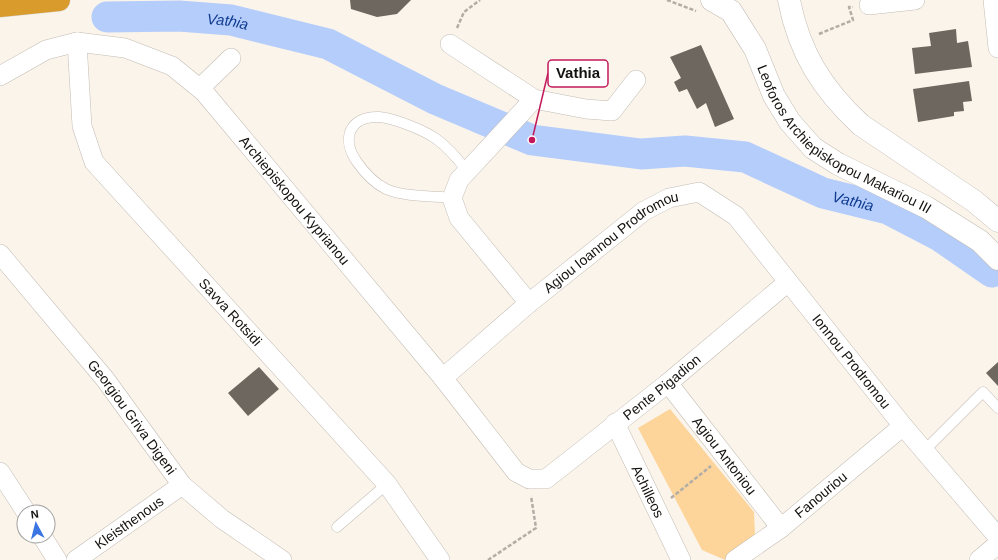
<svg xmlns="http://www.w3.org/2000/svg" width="998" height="560" font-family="Arial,sans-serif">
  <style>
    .green { fill: #fdd59a }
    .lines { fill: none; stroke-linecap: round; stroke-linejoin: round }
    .river { stroke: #b4cdfb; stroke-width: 31 }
    .building { fill: #6d675f }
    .lane-casing { stroke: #c2bcb4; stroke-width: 11 }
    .street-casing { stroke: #c2bcb4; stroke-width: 20 }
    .secondary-casing { stroke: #c2bcb4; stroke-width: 23 }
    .highway-casing { stroke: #d5d4d4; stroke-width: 23 }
    .path { stroke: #b2ada6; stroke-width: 2.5; stroke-dasharray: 4 2; stroke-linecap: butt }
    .lane { stroke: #fff; stroke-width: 10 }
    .street { stroke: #fff; stroke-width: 19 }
    .secondary { stroke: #fff; stroke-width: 22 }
    .highway { stroke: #d99b2b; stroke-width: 22 }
    .labels { text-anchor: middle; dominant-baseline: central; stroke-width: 4; stroke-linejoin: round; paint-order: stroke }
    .street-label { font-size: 14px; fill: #14120f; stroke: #fff }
    .water-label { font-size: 15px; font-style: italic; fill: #103b8f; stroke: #fff }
    .leader { fill: none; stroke: #c2185b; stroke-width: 1.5 }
    .callout-dot { fill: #c2185b; stroke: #fff; stroke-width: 1.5 }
    .callout { fill: #fff; stroke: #c2185b; stroke-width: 1.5 }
    .callout-label { font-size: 15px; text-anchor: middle; font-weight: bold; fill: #14120f }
  </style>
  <rect width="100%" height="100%" fill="#fbf4eb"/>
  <path class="green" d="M670,409L754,512L755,536L725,560L702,550L638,428Z"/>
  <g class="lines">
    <path class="river" id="s1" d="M107,17L179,16L231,20L328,44L435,99L532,140L641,154L685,151L745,157L823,193L888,209L940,236L992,272"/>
  </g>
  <g class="building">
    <path d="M350,0H411L397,14L377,17L351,9Z"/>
    <path d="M956,29L957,43L968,41L972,67L915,74L912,48L931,46L929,33Z"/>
    <path d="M701,45L734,119L715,127L706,103L697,109L687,89L679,92L674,82L681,78L670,57Z"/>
    <path d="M969,81L972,101L963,102L964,111L954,112V116L918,122L913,89Z"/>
    <path d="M998,362V386L986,373Z"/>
    <path d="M259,367L279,389L248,416L228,393Z"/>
  </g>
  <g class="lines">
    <g class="lane-casing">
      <g id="lane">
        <path d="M452,198C431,196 405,197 386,189C374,183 364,172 357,162C341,139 349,116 379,117C394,118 423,130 435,138C448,147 458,159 467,171"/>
        <path d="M924,451L983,392L998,408"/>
        <path d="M337,527L387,484"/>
      </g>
    </g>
    <g class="street-casing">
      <g id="street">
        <path d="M993,0L998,48"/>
        <path d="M869,5L915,0"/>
        <path id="s2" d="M77,42L82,126L94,162L387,484L440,560"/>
        <path d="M450,44L534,99L586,109L612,111L636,80"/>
        <path id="s3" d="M0,76L46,50L77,42L125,48L172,66L204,92L443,378L516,472L529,479H546L668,383L788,282"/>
        <path d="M200,88L231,58"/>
        <path id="s4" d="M0,254L105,379L182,485L222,519L282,560"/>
        <path d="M529,303L459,218L452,198L459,180L534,99"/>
        <path id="s5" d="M443,378L529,303L644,211L669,198L699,192L736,216L903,426L998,537"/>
        <path id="s6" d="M668,383L781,528"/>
        <path id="s7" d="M615,423L681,560"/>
        <path d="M0,472L26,512"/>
        <path d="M42,536L57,560"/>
        <path id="s8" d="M76,560L182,485"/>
        <path id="s9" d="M735,560L781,528L903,426"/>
        <path d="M979,560L998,544"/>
      </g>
    </g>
    <g class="secondary-casing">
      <g id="secondary">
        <path id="s10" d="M712,0L731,11L755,49L774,96L790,122L813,148L838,164L926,207L980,241L998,259"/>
        <path d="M789,0C799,52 822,89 861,125L974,201L998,221"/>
      </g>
    </g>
    <g class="highway-casing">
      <path id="highway" d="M0,6L59,0"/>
    </g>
    <g class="path">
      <path d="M667,0L696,11"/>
      <path d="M457,28L464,12L480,0"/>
      <path d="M819,34L853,20L849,7H853"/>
      <path d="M671,498L711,466"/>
      <path d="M488,560L536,528L531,496"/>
    </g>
    <use href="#lane" class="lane"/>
    <use href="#street" class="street"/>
    <use href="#secondary" class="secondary"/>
    <use href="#highway" class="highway"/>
  </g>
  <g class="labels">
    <g class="street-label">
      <text stroke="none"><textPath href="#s10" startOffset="200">Leoforos Archiepiskopou Makariou III</textPath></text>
      <text stroke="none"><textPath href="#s3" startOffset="366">Archiepiskopou Kyprianou</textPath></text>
      <text stroke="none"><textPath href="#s5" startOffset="217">Agiou Ioannou Prodromou</textPath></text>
      <text stroke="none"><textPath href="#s2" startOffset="325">Savva Rotsidi</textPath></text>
      <text stroke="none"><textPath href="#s5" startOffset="550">Ionnou Prodromou</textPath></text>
      <text stroke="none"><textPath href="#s3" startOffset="896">Pente Pigadion</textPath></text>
      <text stroke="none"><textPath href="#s4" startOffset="210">Georgiou Griva Digeni</textPath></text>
      <text stroke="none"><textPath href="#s6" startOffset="92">Agiou Antoniou</textPath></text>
      <text stroke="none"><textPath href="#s7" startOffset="76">Achilleos</textPath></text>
      <text stroke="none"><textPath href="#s9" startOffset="108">Fanouriou</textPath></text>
      <text stroke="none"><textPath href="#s8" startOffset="65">Kleisthenous</textPath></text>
    </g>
    <g class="water-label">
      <text stroke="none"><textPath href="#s1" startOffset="121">Vathia</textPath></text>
      <text stroke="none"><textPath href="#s1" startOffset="781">Vathia</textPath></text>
    </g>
  </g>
  <path class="leader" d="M532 140L548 73"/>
  <circle class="callout-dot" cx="532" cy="140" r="4"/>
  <rect class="callout" x="548" y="60" width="60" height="27" rx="4"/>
  <g class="callout-label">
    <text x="578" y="78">Vathia</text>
  </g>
  <g transform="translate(36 524) rotate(353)"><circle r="19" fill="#ffffff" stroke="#a1a09f"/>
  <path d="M0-3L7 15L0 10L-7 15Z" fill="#3b74e3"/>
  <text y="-6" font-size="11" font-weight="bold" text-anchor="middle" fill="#14120f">N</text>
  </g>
</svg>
